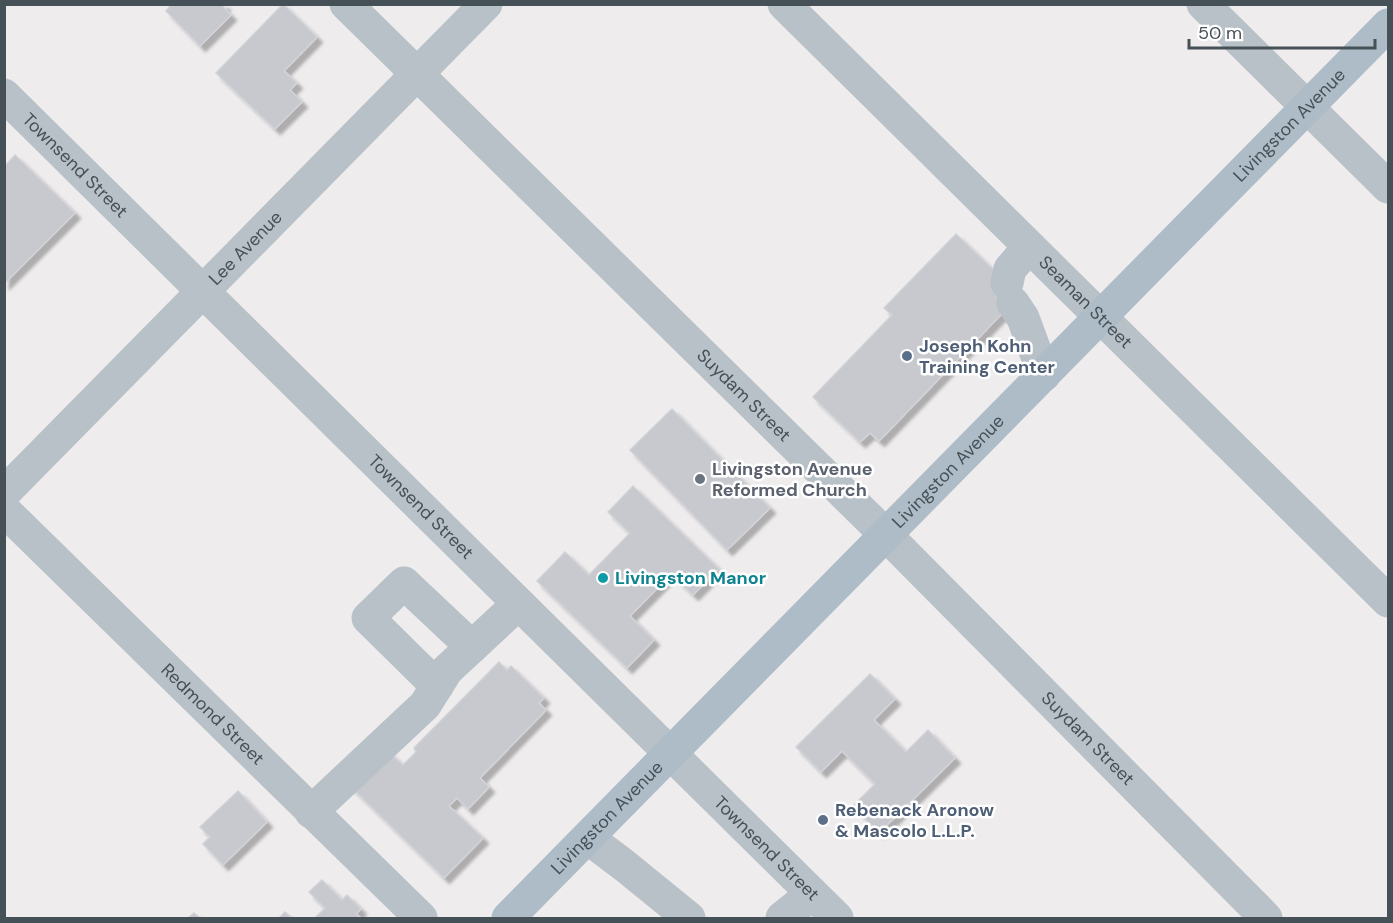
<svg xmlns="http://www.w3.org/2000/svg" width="1393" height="923" font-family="'DM Sans',sans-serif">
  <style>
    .building { fill: #c7c9ce; stroke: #d0d2d7; stroke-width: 1.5; filter: url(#shadow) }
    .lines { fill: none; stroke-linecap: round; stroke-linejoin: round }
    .minor { stroke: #b8c1c7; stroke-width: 33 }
    .major { stroke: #aebcc8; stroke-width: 33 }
    .service-dot { fill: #5c6f8a; stroke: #fff; stroke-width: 2 }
    .worship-dot { fill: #6b7280; stroke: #fff; stroke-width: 2 }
    .culture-dot { fill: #0f9aa8; stroke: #fff; stroke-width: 2 }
    .labels { text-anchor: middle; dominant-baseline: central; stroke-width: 5; stroke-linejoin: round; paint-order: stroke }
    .street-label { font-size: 18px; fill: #465057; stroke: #fff }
    .service-label { font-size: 18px; font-weight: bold; fill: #4e5e75; stroke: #fff; text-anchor: start }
    .worship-label { font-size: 18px; font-weight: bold; fill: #5b616d; stroke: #fff; text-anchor: start }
    .culture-label { font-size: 18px; font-weight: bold; fill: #0d838f; stroke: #fff; text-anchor: start }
  </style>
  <defs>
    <filter id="shadow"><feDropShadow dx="5.5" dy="5.5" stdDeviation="1.5" flood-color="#0004"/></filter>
  </defs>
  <rect width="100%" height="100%" fill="#eeecec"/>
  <g class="building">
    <path d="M172,4H225L223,7L231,15L200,46L166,11Z"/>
    <path d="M283,4L317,37L284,71L297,83L290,90L302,102L275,129L216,73Z"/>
    <path d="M15,155L75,213L4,284V167Z"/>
    <path d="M956,234L1020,295L879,441L870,433L860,442L813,397L892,315L884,308Z"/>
    <path d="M672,409L770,508L727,550L630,450Z"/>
    <path d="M633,486L719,569L693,595L671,574L630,616L654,640L627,668L537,581L565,552L589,575L630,533L608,512Z"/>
    <path d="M499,662L507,670L511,666L544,698L539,703L546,710L480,778L489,787L468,809L457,798L449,806L483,838L444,878L350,786L387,750L403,765L416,752L414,748Z"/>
    <path d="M870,674L895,699L874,720L906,752L928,730L955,758L879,833L853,806L875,784L842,751L821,772L796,747Z"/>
    <path d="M238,791L267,822L223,865L203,844L210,837L200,827Z"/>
    <path d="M322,880L342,900L347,895L361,909L356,914L361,918H315L325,908L309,892Z"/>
    <path d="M285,912L292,918H279Z"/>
    <path d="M194,913L200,918H188Z"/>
  </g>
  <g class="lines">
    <g class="minor">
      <path id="s1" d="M346,4L887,536L1266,918"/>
      <path id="s2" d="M784,4L1388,601"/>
      <path d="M1203,4L1388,187"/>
      <path id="s3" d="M4,95L837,918"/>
      <path d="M1007,283L1010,269L1029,247"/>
      <path d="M1013,303L1023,318L1044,375"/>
      <path id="s4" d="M4,493L486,4"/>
      <path id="s5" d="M4,510L421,918"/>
      <path d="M437,686L368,618L404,583L472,647"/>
      <path d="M311,812L425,705L447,670L518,604"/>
      <path d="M588,838L625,866L689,918"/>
      <path d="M782,918L812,894"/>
    </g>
    <path class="major" id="s6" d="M508,918L1388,25"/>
  </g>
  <g class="service-dot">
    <circle cx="907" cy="356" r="6"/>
    <circle cx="823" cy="820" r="6"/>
  </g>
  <circle class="worship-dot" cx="700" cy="479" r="6"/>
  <circle class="culture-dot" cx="603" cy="578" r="6"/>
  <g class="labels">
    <g class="street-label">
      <text stroke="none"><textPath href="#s6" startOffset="1113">Livingston Avenue</textPath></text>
      <text stroke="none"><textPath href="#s3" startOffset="100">Townsend Street</textPath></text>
      <text stroke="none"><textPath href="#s4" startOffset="344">Lee Avenue</textPath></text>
      <text stroke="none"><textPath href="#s2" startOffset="424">Seaman Street</textPath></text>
      <text stroke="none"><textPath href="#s1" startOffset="558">Suydam Street</textPath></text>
      <text stroke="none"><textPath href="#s6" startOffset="627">Livingston Avenue</textPath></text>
      <text stroke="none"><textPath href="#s3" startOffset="586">Townsend Street</textPath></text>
      <text stroke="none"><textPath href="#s5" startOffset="292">Redmond Street</textPath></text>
      <text stroke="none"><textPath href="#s1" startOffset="1044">Suydam Street</textPath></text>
      <text stroke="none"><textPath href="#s6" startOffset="141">Livingston Avenue</textPath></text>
      <text stroke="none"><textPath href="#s3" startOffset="1072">Townsend Street</textPath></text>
    </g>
    <g class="service-label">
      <text x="919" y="346">Joseph Kohn<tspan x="919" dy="21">Training Center</tspan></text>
      <text x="835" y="810">Rebenack Aronow<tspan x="835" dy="21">&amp; Mascolo L.L.P.</tspan></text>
    </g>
    <g class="worship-label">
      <text x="712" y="469">Livingston Avenue<tspan x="712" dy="21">Reformed Church</tspan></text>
    </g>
    <g class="culture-label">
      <text x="615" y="578">Livingston Manor</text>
    </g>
  </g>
  <rect width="1393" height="923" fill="none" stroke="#465057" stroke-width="12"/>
  <path d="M1189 39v9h186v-9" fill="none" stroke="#465057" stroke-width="3"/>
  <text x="1198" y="39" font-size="18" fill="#465057" stroke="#ffffff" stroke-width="4.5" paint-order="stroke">50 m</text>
</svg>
